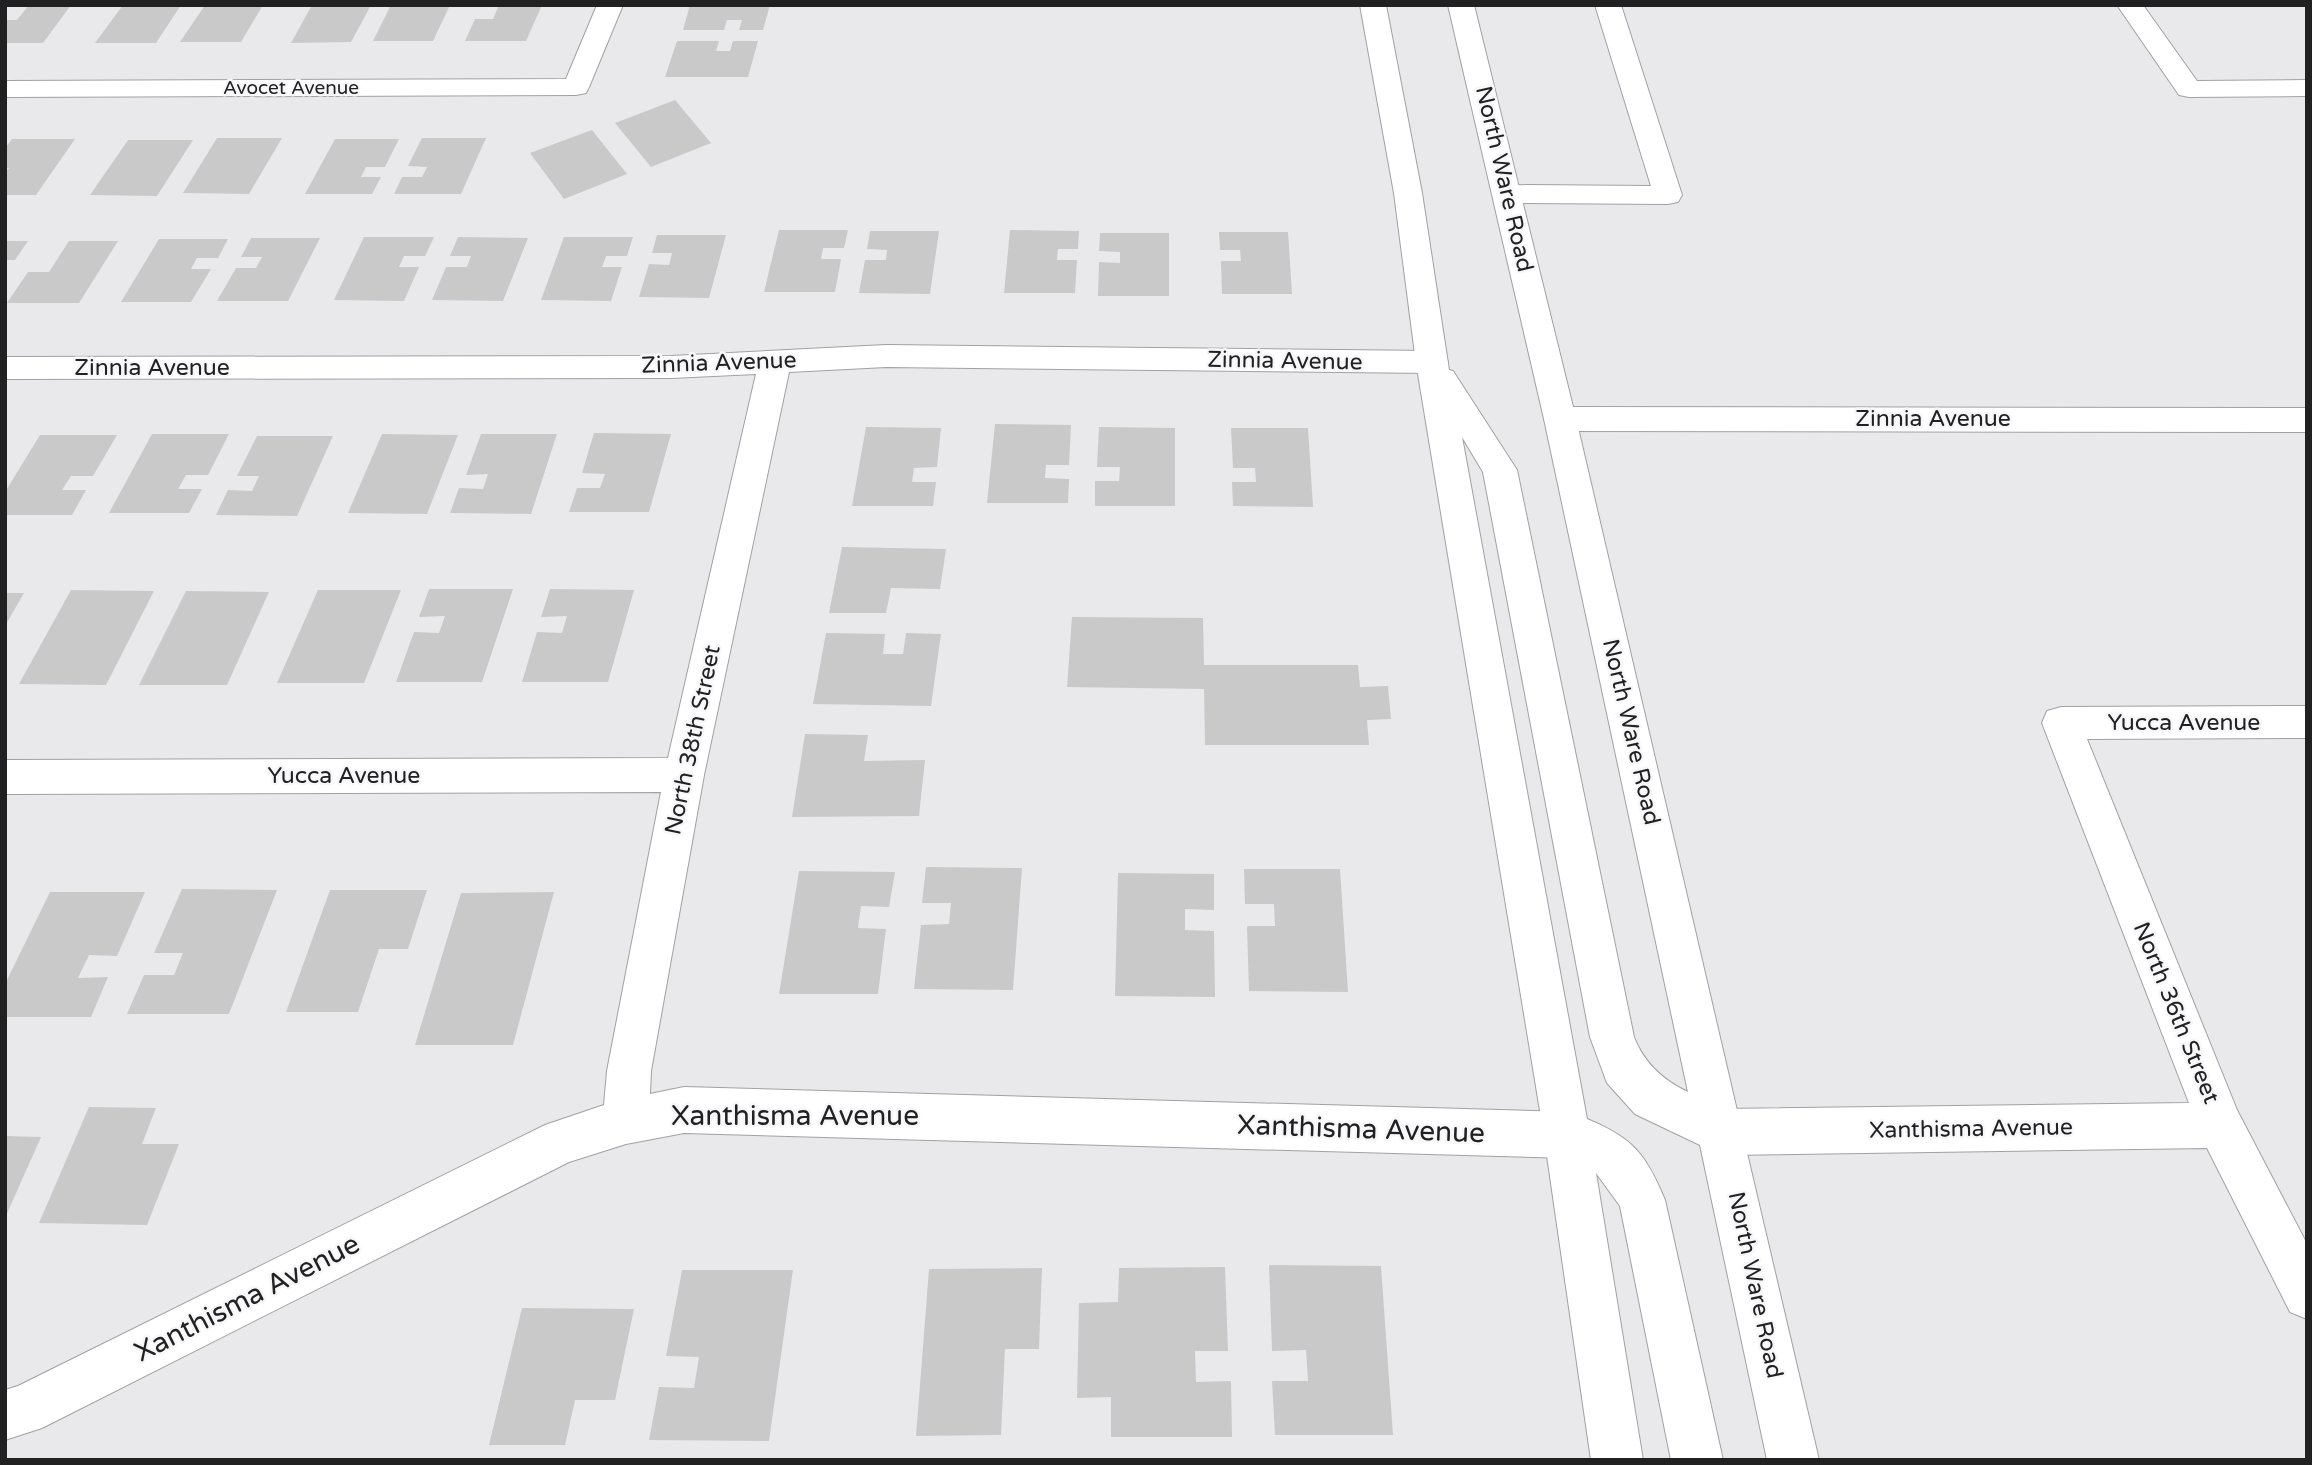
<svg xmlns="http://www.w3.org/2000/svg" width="2312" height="1465" font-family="'Varela Round',sans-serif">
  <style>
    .building { fill: #cac9ca }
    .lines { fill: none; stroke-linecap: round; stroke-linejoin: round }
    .minor-casing { stroke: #a1a1a3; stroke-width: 2 }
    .major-casing { stroke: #a1a1a3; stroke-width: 2 }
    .minor { fill: #fff; fill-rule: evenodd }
    .major { fill: #fff; fill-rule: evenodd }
    .labels { text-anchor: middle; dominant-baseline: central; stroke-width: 5; stroke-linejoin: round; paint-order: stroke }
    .far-street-label { font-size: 19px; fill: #212122; stroke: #f7f7f9 }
    .street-label { font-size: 23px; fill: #212122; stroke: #f7f7f9 }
    .near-street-label { font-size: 28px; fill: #212122; stroke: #f7f7f9 }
  </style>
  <rect width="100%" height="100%" fill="#e9e9eb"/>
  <g class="building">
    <path d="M29,5H71L43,43H5V20H17Z"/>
    <path d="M123,5H181L156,43H95Z"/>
    <path d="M205,5H263L241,42H180Z"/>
    <path d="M312,5H371L351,42L291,43Z"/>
    <path d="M391,5H450L433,41H373Z"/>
    <path d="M499,5H542L526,41H465L475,19H493Z"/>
    <path d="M690,5H770L763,30H739L742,20H727L724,30H683Z"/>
    <path d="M677,41H719L716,51H730L733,41H758L748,77H665Z"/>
    <path d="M675,100L711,143L651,167L615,123Z"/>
    <path d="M592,130L627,174L564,199L530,153Z"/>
    <path d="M217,138H282L249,194L183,193Z"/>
    <path d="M422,138H486L461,194H394L402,177H422L427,167L408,166Z"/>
    <path d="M12,139H75L36,195H5V173L9,168H5V148Z"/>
    <path d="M335,139H399L385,167H366L361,177H381L372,194H305Z"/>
    <path d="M128,140H193L157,196L90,195Z"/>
    <path d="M779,230H848L844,248H823L821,259H841L835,292H764Z"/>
    <path d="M1010,230L1079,231L1078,249H1058L1057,260H1077L1075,293H1004Z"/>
    <path d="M870,231H939L930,294L859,293L865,260H886L887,250L867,249Z"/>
    <path d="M1219,232H1288L1292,294H1222L1221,261H1241L1240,250H1220Z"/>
    <path d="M1100,233H1169V296H1098L1099,262L1120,263V252L1099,251Z"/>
    <path d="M657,235H726L709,298L639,297L649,264L669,265L672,253H652Z"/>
    <path d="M364,237H434L425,256H404L399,267H419L404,301L334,300Z"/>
    <path d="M458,237L528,238L503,301L432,300L446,267H467L471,256H450Z"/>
    <path d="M564,237H633L627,256H606L602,267H622L611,301L541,300Z"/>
    <path d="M251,238H320L288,301H217L236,268H256L262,257H241Z"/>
    <path d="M159,239H228L218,258H197L191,269H211L191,302H121Z"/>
    <path d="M5,241H28L15,260H5Z"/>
    <path d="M69,241H118L79,303H7L28,272H49Z"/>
    <path d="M995,424L1071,425L1069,465H1046L1045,478L1069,479L1068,503H987Z"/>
    <path d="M866,427L941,428L937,467L914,468L912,482H936L933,506H852Z"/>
    <path d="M1099,427L1175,428V506H1095V481H1119L1120,467H1097Z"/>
    <path d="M1231,428H1308L1313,507L1233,506L1232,482H1256L1255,468H1233Z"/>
    <path d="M594,433L671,434L649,512H569L577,488H600L605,474L582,473Z"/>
    <path d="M152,434H229L208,475H186L178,489H202L189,513H109Z"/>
    <path d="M382,434L458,435L427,514L348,513Z"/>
    <path d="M481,434H557L531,514L450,513L459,488L483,489L488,474L466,475Z"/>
    <path d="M40,435H117L93,476H71L62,490H86L72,515H5V492Z"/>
    <path d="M257,436H333L297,516L216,515L228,490L252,491L259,476H237Z"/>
    <path d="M842,547L946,549L940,589L891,588L886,613H829Z"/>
    <path d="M429,589H513L482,682H396L414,632L439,633L445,616L419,617Z"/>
    <path d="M550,589L634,590L608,682H522L537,632L562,633L567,616L541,617Z"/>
    <path d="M71,590L154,591L106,685L19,684Z"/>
    <path d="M318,590H401L364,683H277Z"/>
    <path d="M186,591L269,592L227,685H139Z"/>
    <path d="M5,593H24L5,626Z"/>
    <path d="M1072,617L1203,618L1204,665H1358L1360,687L1388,686L1391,719L1367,720L1369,745H1205L1204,689L1067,687Z"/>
    <path d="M826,633L885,634L883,654H903L906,633L941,634L931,706L813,704Z"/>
    <path d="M805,734L868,735L864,761L925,760L919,816L792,817Z"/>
    <path d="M926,867L1022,868L1013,990L914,989L921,925L949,924L951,903H922Z"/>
    <path d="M1244,869H1340L1348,992L1249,991L1247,926H1275L1274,904H1245Z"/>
    <path d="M799,871L895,872L889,907L861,906L858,928L886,929L878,994H779Z"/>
    <path d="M1118,873L1214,874V910L1185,909V930L1214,931L1215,997L1115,996Z"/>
    <path d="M182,889L277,890L229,1014H127L144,975H174L183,953H154Z"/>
    <path d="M330,890H427L408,949H379L358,1012H286Z"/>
    <path d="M50,892H145L117,956L89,955L78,978L108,977L91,1017H5V984Z"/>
    <path d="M554,892L513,1045H415L461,893Z"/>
    <path d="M89,1107L156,1108L142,1144H179L147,1225L39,1223Z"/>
    <path d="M5,1136L41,1137L5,1218Z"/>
    <path d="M1269,1265L1381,1266L1393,1435H1275L1272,1381H1308L1306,1350L1272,1351Z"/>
    <path d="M1225,1267L1228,1351H1195L1196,1382L1231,1381L1232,1437H1111V1397L1077,1398L1079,1303L1118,1302L1119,1268Z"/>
    <path d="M1042,1268L1039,1349H1005L1001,1435L916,1436L929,1269Z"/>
    <path d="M682,1270H793L769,1441L649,1440L659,1387L694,1388L699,1357L666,1356Z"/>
    <path d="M522,1308L634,1309L615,1400H575L565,1445H489Z"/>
  </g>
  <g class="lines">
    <g class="minor-casing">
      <g id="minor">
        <path d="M597,5H623L589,87L586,93L576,95L5,97V81L566,79Z"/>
        <path d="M1595,5H1621L1682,195L1678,202L1668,204L1508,203L1498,201L1494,194L1498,187L1508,185L1651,186Z"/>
        <path d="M2117,5H2143L2197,81L2307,80V96L2189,97L2179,95Z"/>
        <path d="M886,345L1432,351L1443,354L1448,362L1443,370L1432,373L886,367L789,372L704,775L651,1071L650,1094L684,1087L1567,1112L1583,1119L1590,1135L1583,1151L1567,1158L684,1133L626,1144L569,1162L42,1428L5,1440V1390L18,1386L545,1125L604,1105L607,1071L661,792L5,794V760L668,758L756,374L671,378L5,379V357L671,356Z"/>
        <path d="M1560,407L2307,408V432L1560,431L1548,428L1544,419L1548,410Z"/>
        <path d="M2307,706V738L2087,739L2237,1110L2307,1244V1319L2290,1312L2207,1148L1722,1155L1706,1148L1699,1132L1706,1116L1722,1109L2189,1103L2042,723L2047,711L2061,707Z"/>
      </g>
    </g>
    <g class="major-casing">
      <path id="major" d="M1360,5H1386L1422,193L1449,370L1453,371L1517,470L1634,1037C1644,1063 1663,1080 1688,1092L1544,419L1448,5H1474L1576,419L1739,1119L1745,1132L1743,1136L1819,1460H1767L1700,1145L1635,1114L1607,1083L1590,1037L1483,472L1462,437L1587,1119C1633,1138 1646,1154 1665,1200L1723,1460H1671L1620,1206L1596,1173L1643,1460H1591L1544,1135L1416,362L1394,193Z"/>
    </g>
    <use href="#minor" class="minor"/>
    <use href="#major" class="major"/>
  </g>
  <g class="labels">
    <g class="far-street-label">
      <text x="291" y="88">Avocet Avenue</text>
    </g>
    <g class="street-label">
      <text transform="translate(1504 179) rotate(77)">North Ware Road</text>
      <text transform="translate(1285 361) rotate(1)">Zinnia Avenue</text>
      <text transform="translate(719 363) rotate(-2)">Zinnia Avenue</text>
      <text x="152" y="368">Zinnia Avenue</text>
      <text x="1933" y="419">Zinnia Avenue</text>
      <text x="2184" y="723">Yucca Avenue</text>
      <text transform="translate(1631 732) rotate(77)">North Ware Road</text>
      <text transform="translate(693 740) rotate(-78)">North 38th Street</text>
      <text x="344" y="776">Yucca Avenue</text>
      <text transform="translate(2176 1013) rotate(68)">North 36th Street</text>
      <text transform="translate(1971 1129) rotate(-1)">Xanthisma Avenue</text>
      <text transform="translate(1755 1285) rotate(78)">North Ware Road</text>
    </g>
    <g class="near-street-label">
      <text x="795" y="1116">Xanthisma Avenue</text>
      <text transform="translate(1361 1129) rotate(2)">Xanthisma Avenue</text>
      <text transform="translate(247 1298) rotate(-27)">Xanthisma Avenue</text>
    </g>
  </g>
  <rect width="2312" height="1465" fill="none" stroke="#212122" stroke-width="14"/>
</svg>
